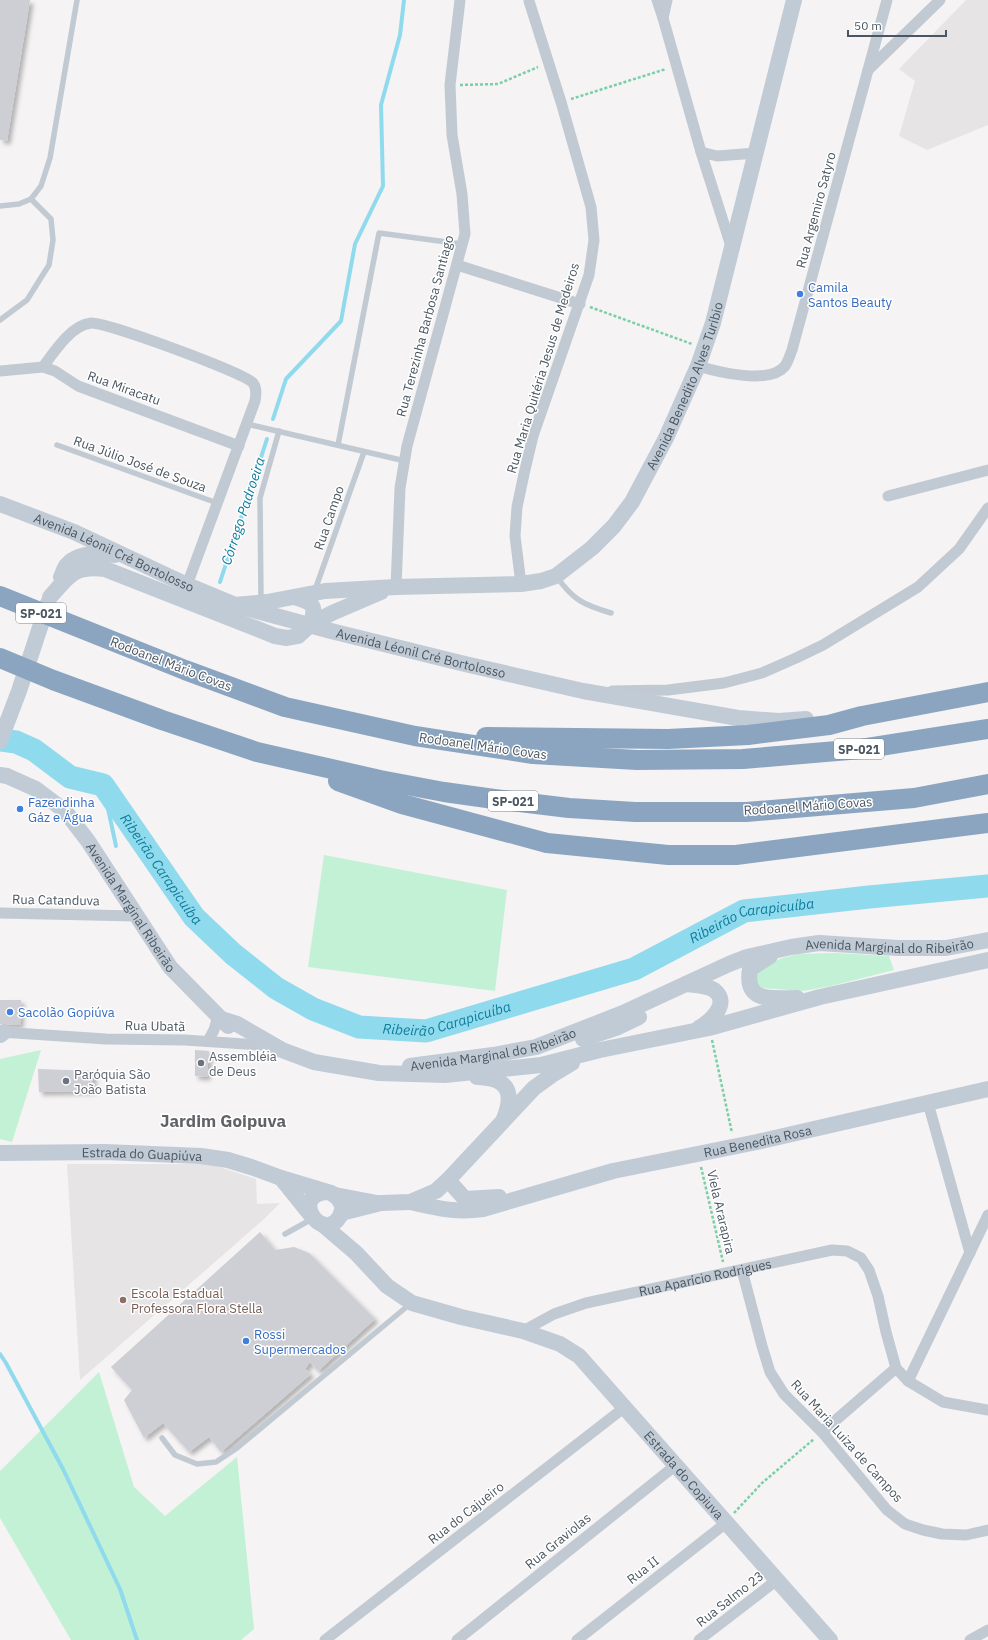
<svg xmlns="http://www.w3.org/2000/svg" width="988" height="1640" font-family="'IBM Plex Sans',sans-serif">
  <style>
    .education { fill: #e6e4e5 }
    .green { fill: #c3f1d5 }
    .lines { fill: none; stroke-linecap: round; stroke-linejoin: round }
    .stream { stroke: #90daee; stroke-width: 4 }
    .river { stroke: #90daee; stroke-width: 23 }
    .building { fill: #cdcfd5; filter: url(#shadow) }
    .path { stroke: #7ad0a6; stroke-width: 2.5; stroke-dasharray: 3 2; stroke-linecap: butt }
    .lane { stroke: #c1cad2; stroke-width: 5.5 }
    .street { stroke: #c1cad2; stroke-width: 11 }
    .secondary { stroke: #c1cbd6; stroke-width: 16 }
    .highway { stroke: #8ba5c1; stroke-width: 20 }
    .shop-dot { fill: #3f7fe0; stroke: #fff; stroke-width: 1.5 }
    .worship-dot { fill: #6b7280; stroke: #fff; stroke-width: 1.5 }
    .education-dot { fill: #8d6e63; stroke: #fff; stroke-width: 1.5 }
    .labels { text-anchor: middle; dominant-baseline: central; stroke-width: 3; stroke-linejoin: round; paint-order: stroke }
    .shield { fill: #fff; stroke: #808990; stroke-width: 1 }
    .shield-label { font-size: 12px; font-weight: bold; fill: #4a5661 }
    .street-label { font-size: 13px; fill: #4a5661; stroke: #fff }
    .shop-label { font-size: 13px; fill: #366cbe; stroke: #fff; text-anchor: start }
    .worship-label { font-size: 13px; fill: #5b616d; stroke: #fff; text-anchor: start }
    .education-label { font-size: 13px; fill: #785e54; stroke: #fff; text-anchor: start }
    .water-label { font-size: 14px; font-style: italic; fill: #0c7c9b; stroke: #fff }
    .district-label { font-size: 17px; font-weight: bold; fill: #5f6368; stroke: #fff }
  </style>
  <defs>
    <filter id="shadow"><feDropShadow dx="3.5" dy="3.5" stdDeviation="2" flood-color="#0004"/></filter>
  </defs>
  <rect width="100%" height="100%" fill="#f5f3f3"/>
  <g class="education">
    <path d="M966,0H988V125L927,150L899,136L915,81L899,69Z"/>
    <path d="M67,1164H210L256,1179L257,1204L280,1203L263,1220L80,1380Z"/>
  </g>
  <g class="green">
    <path d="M324,855L507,890L495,991L308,967Z"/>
    <path d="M835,953L889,956L894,970L831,986L803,991L761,988L755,979L758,971L763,967L782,958L799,954Z"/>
    <path d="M41,1050L12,1142L0,1139V1059Z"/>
    <path d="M99,1372L134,1487L165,1516L237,1457L254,1629L241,1640H71L0,1518V1471Z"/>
  </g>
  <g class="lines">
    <g class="stream">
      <path d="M273,419L286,379L341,321L355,244L383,186L381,105L400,35L404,0"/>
      <path d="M220,582L267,439"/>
      <path d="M103,785L116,846"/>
      <path d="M0,1354L6,1363L63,1469L120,1589L137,1640"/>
    </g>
    <path class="river" id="s1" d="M0,740L16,742L34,750L70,777L103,785L194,917L233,954L276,988L313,1009L359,1027L426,1031L634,969L744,911L869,897L988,886"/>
  </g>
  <g class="building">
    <path d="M0,0H30L7,141L0,140Z"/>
    <path d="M0,1000H21L20,1025L0,1024Z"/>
    <path d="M195,1050L209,1051L207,1077L195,1076Z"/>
    <path d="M38,1069L93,1071V1091L39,1092Z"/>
    <path d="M260,1232L275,1250L294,1247L309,1253L375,1319L318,1371L310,1362L305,1369L311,1374L221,1452L209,1437L189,1452L163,1423L144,1438L124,1400L132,1390L111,1367Z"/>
  </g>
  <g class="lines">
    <g class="path">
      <path d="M460,85L498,84L538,67"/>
      <path d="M571,99L666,69"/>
      <path d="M590,307L692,344"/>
      <path d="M712,1040L732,1133"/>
      <path d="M701,1167L723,1262"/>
      <path d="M734,1513L762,1483L814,1439"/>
    </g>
    <g class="lane">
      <path d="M0,206L19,204L31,199L41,186L50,158L77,0"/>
      <path d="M0,320L27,300L49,265L53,240L51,219L31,199"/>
      <path d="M247,424L405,461"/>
      <path d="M57,445L217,503"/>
      <path d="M338,445L379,233L462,244"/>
      <path d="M557,577C573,600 584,605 611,613"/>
      <path d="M315,590L364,452"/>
      <path d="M261,600L260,498L279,431"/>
      <path d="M285,1234L312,1219"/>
      <path d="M162,1438L175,1455L197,1464L216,1462L237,1448L410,1304"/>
    </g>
    <g class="street">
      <path d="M657,0L663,18"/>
      <path d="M667,0L663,18L701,152L731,246"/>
      <path d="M868,70L940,0"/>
      <path d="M701,152L717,156L756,153"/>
      <path d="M457,265L580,304"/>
      <path d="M698,366C718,372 770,385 785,366C788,362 790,355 792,350L887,0"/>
      <path d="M43,367C54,352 71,325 91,323C106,322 245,373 253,383C257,388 256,395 255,401L187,585"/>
      <path d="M0,371L43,367L55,371L78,386L239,446"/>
      <path d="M888,496L988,470"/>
      <path d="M521,584L515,536L517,507L524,474L533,436L589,275L594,240L591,207L561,102L529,1"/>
      <path d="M396,587L400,488L407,446L465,234L462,194L452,135L450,85L460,0"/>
      <path d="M612,691L668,690L724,683L762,673L796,658L823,645L918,587L959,549L988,508"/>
      <path d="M0,913L135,916"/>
      <path d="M0,1032L106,1039L185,1040L261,1045"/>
      <path d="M208,1041L214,1030L218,1016"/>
      <path d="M928,1103L970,1253"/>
      <path d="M742,1270L762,1346L770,1372L784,1394L822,1432L887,1510L905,1524L923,1530L942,1534L966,1535L988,1530"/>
      <path id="s2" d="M523,1331L554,1314L586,1303L832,1250L847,1251L861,1258L869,1270L878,1296L886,1332L896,1368L908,1381L943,1402L988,1410"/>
      <path d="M908,1381L988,1215"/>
      <path d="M822,1432L896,1368"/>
      <path d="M325,1640L625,1407"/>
      <path d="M457,1640L676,1465"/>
      <path d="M577,1640L726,1523"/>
      <path d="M699,1640L777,1580"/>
      <path d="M970,1640L988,1630"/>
    </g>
    <g class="secondary">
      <path id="s3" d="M0,504L74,532L187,585L235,605L331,631L465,664L583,691L738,718L779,721L806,719"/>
      <path d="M61,577C63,573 64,568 67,565C78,552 100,553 115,555"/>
      <path d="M50,597C69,576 74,565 105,569L275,636L287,638L298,636L311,624L332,613L381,592"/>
      <path d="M295,597C314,603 316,605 311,624"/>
      <path id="s4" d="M235,605L267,602L325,591L396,587L521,584L541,581L556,576L592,548L614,526L632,502L666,438L698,366L713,323L794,0"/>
      <path d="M0,741L19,691L48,603"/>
      <path id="s5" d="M0,775L7,776L36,789L65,811L88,841L170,967L228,1026"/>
      <path d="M770,956L750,969C744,1004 773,998 797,998"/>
      <path d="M686,984C695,985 707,985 714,990C731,1003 711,1021 699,1028"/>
      <path d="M221,1019L237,1024L282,1050L314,1062L379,1073L445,1075L541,1065L600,1050L709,1028L820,997L988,960"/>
      <path d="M0,1035L4,1032"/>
      <path d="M583,1039L616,1028L639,1017"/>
      <path id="s6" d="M410,1066L493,1055L536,1047L623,1013L729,964L747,957L791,947L819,943L898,948H946L988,940"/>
      <path d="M477,1077C507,1078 515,1091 504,1119"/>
      <path id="s7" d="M0,1153L105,1152L201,1156L228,1160L251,1167L281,1178L331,1193C339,1197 346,1207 340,1216C323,1245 289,1196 326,1192"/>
      <path d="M281,1178L310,1214"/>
      <path d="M448,1180L465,1199L499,1197"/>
      <path d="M335,1195L377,1203"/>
      <path id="s8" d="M410,1202C437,1208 455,1213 483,1209L613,1171L757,1142L988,1089"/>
      <path d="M341,1213L381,1203L410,1202L436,1191L448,1180L534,1088L552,1075L572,1063"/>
      <path id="s9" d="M322,1224L356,1253L387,1286L412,1303L461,1317L523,1331L560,1344L579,1356L830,1640"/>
    </g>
    <g class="highway">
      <path d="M0,596L185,670L285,707L415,736L533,754L637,760L743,759L861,749L988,729"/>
      <path d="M0,658L53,680L162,720L257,752L380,780L444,792L494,799L569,808L635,812H746L914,798L988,784"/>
      <path d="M486,737L668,739L748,735L829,725L862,716L988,692"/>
      <path d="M338,781L402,804L547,843L668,855H736L988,823"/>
    </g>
  </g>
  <g class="shop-dot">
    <circle cx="800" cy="294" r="4"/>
    <circle cx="20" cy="809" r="4"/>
    <circle cx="10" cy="1012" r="4"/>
    <circle cx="246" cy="1341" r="4"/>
  </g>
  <g class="worship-dot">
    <circle cx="201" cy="1063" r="4"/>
    <circle cx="66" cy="1081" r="4"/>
  </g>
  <circle class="education-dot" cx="123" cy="1300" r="4"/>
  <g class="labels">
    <g class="shield">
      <rect x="16" y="603" width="50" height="20" rx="3"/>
      <rect x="834" y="739" width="50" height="20" rx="3"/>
      <rect x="488" y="791" width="50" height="20" rx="3"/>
    </g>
    <g class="shield-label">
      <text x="41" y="613">SP-021</text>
      <text x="859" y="749">SP-021</text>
      <text x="513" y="801">SP-021</text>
    </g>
    <g class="street-label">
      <text transform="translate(816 210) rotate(-75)">Rua Argemiro Satyro</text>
      <text transform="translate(425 326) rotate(-75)">Rua Terezinha Barbosa Santiago</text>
      <text transform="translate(543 368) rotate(-73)">Rua Maria Quitéria Jesus de Medeiros</text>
      <text stroke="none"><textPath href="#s4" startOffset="558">Avenida Benedito Alves Turíbio</textPath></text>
      <text transform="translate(124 388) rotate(20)">Rua Miracatu</text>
      <text transform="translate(140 464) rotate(20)">Rua Júlio José de Souza</text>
      <text transform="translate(329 518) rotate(-71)">Rua Campo</text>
      <text stroke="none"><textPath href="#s3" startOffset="124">Avenida Léonil Cré Bortolosso</textPath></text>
      <text stroke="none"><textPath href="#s3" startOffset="448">Avenida Léonil Cré Bortolosso</textPath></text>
      <text transform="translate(171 664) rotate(21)">Rodoanel Mário Covas</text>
      <text transform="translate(483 746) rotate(8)">Rodoanel Mário Covas</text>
      <text transform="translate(808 806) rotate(-4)">Rodoanel Mário Covas</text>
      <text transform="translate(56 900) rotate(1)">Rua Catanduva</text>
      <text stroke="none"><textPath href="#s5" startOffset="192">Avenida Marginal Ribeirão</textPath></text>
      <text stroke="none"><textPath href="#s6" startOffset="501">Avenida Marginal do Ribeirão</textPath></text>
      <text transform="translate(155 1026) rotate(1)">Rua Ubatã</text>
      <text stroke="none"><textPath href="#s6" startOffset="85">Avenida Marginal do Ribeirão</textPath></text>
      <text stroke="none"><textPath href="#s8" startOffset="357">Rua Benedita Rosa</textPath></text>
      <text stroke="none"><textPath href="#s7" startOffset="142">Estrada do Guapiúva</textPath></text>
      <text transform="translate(721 1212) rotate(77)">Viela Ararapira</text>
      <text stroke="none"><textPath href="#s2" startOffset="191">Rua Aparício Rodrigues</textPath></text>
      <text transform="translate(847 1441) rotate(48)">Rua Maria Luiza de Campos</text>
      <text stroke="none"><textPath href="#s9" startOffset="455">Estrada do Copiuva</textPath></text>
      <text transform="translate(466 1513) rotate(-38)">Rua do Cajueiro</text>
      <text transform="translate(558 1541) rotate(-39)">Rua Graviolas</text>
      <text transform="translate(643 1570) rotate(-38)">Rua II</text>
      <text transform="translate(730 1599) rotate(-38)">Rua Salmo 23</text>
    </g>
    <g class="shop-label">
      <text x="808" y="287">Camila<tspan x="808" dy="15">Santos Beauty</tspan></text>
      <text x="28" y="802">Fazendinha<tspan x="28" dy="15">Gáz e Água</tspan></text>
      <text x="18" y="1012">Sacolão Gopiúva</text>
      <text x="254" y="1334">Rossi<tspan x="254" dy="15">Supermercados</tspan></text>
    </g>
    <g class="worship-label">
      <text x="209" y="1056">Assembléia<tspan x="209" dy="15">de Deus</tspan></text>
      <text x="74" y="1074">Paróquia São<tspan x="74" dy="15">João Batista</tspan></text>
    </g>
    <g class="education-label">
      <text x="131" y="1293">Escola Estadual<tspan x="131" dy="15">Professora Flora Stella</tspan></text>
    </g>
    <g class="water-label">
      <text transform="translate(243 511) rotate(-72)">Córrego Padroeira</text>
      <text stroke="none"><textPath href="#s1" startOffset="217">Ribeirão Carapicuíba</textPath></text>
      <text stroke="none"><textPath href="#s1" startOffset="889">Ribeirão Carapicuíba</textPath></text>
      <text stroke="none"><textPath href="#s1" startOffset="565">Ribeirão Carapicuíba</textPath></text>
    </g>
    <g class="district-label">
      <text x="223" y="1121">Jardim Goipuva</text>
    </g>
  </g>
  <path d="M848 30v6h98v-6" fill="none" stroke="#4a5661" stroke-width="2"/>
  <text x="854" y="30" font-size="12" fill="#4a5661" stroke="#ffffff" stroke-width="3" paint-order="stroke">50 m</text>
</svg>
